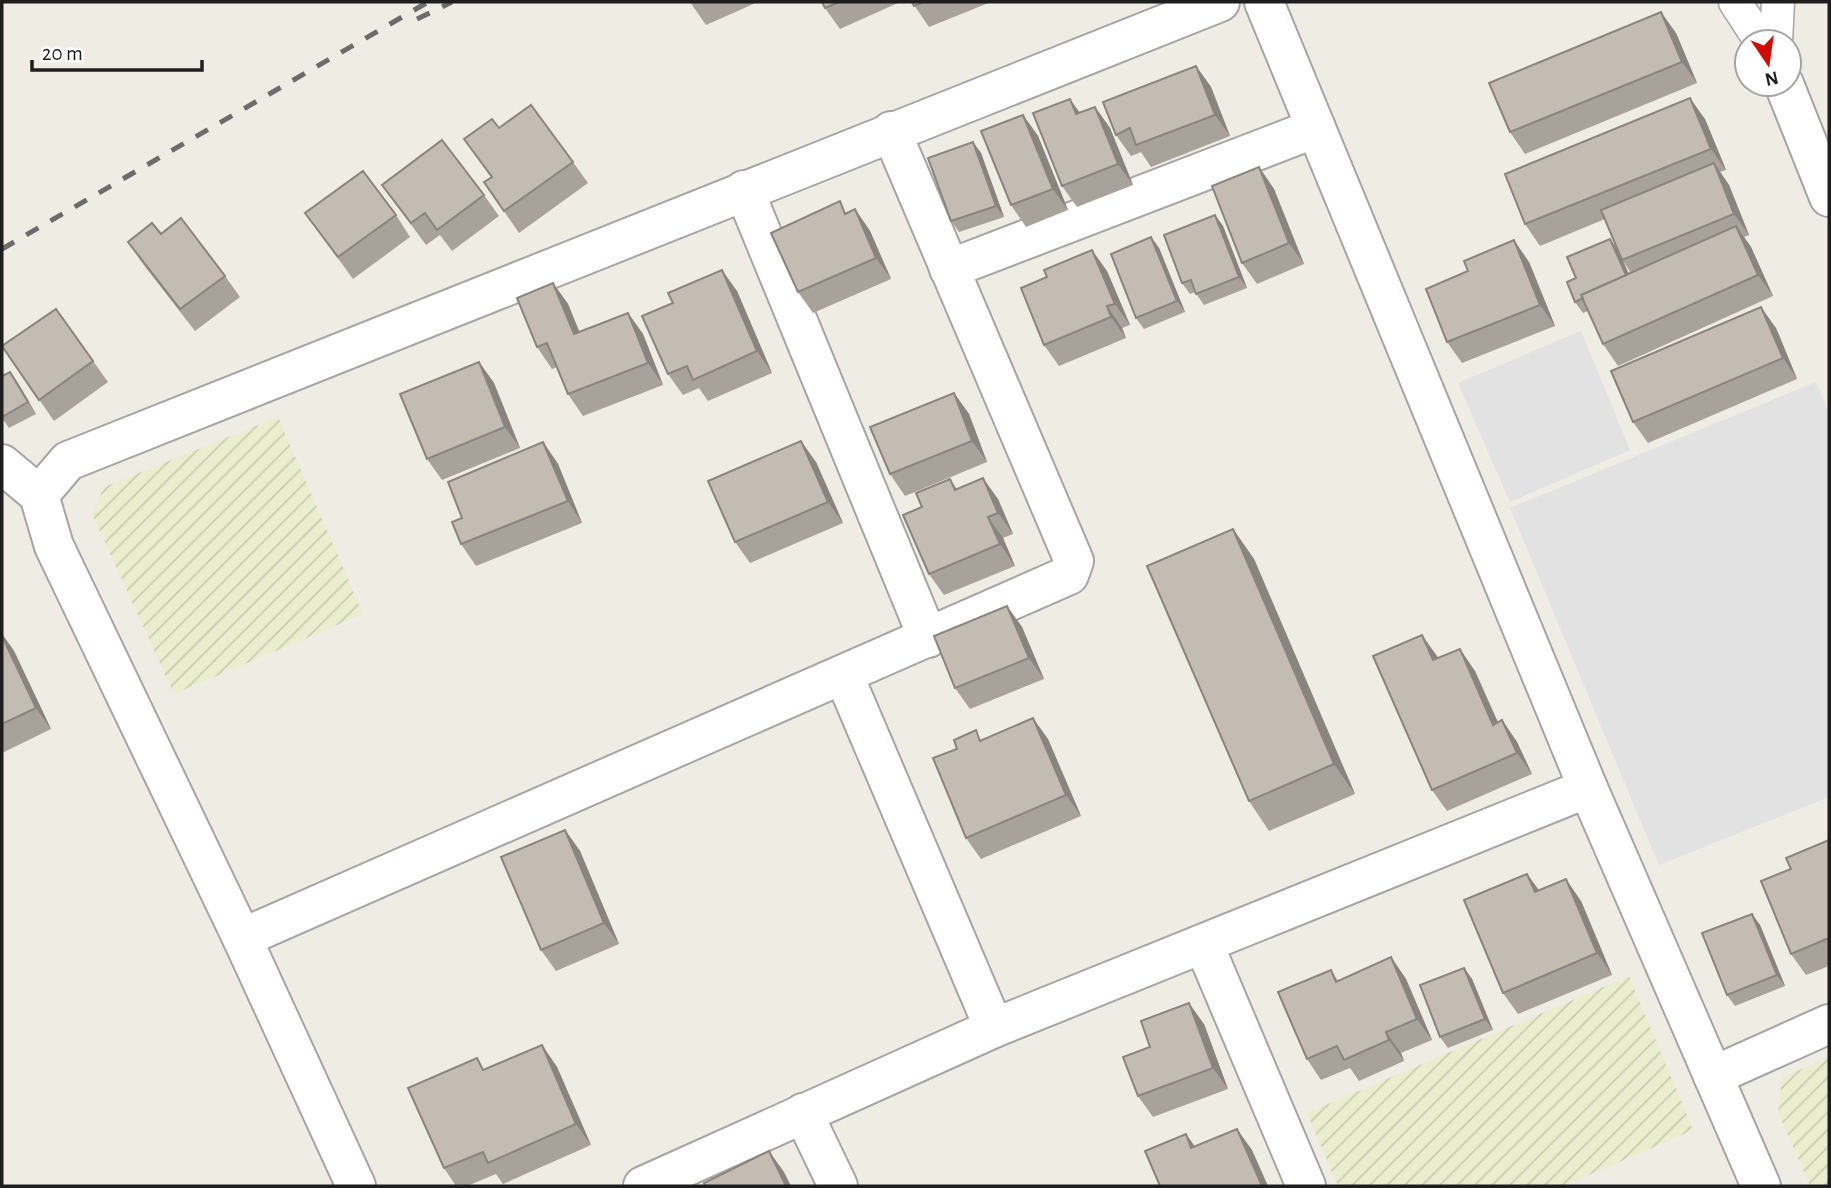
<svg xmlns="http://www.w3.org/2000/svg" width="1831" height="1188" font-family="'Alegreya Sans',sans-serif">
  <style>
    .farmland { fill: url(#farmland-furrows) }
    .parking { fill: #e2e2e2 }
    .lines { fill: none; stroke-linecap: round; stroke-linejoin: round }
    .service-casing { stroke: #a5a5a5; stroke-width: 35 }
    .minor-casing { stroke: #a5a5a5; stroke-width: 42 }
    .tertiary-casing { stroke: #a5a5a5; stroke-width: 42 }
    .service { stroke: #fff; stroke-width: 32 }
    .minor { stroke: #fff; stroke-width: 38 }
    .tertiary { stroke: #fff; stroke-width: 38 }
    .rail { stroke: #6c6c6c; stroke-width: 5; stroke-dasharray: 14 14; stroke-linecap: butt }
    .wall { fill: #a9a29a; fill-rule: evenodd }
    .shaded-wall { fill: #89847d }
    .building { fill: #c4bcb3; stroke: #89847d; stroke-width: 2 }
  </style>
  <defs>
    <pattern id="farmland-furrows" width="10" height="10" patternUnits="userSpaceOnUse" patternTransform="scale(1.75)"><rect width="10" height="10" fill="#eaeecf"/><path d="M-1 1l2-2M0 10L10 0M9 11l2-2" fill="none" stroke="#c8ccb1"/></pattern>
  </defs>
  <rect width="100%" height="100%" fill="#efece4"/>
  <g class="farmland">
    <path d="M278,417L363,614L174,694L92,514L104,487Z"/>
    <path d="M1629,976L1693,1130L1564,1186H1338L1307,1113Z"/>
    <path d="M1829,1058V1186H1810L1778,1112L1782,1077Z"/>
  </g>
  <g class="parking">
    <path d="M1581,331L1630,450L1510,502L1458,383Z"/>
    <path d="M1816,382L1829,414V797L1659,865L1510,508Z"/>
  </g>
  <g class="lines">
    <g class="service-casing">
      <g id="service">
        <path d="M1735,2L1761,42"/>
        <path d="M1776,42L1778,2"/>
      </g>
    </g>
    <g class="minor-casing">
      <g id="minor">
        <path d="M1264,2L1588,788L1761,1186"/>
        <path d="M744,190L928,638"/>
        <path d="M949,269L1316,128"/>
        <path d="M2,464L39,495L68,461L1220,2"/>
        <path d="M39,495L54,546L242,938L356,1186"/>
        <path d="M844,676L994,1028"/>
        <path d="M242,938L1069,575L1074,561L891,131"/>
        <path d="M1204,945L1306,1186"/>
        <path d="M1713,1076L1829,1024"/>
        <path d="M803,1113L838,1186"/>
        <path d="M643,1186L994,1028L1588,788"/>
      </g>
    </g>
    <g class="tertiary-casing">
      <path id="tertiary" d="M1784,84L1829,197"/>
    </g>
    <use href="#service" class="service"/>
    <use href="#minor" class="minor"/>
    <use href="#tertiary" class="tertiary"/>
    <g class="rail">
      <path d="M417,19L452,2"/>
      <path d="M2,249L428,2"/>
    </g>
  </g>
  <g class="wall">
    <path d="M690,2H758L706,25Z"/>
    <path d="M822,2H900L840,29L825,8Z"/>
    <path d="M912,2H991L929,27Z"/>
    <path d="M1676,33L1697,83L1525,154L1510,132Z"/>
    <path d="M1196,66L1211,87L1230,136L1151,167L1141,152L1131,156L1116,135Z"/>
    <path d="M1095,107L1110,128L1133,185L1077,207L1062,186L1080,113Z"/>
    <path d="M1023,115L1038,136L1068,210L1026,227L1011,205Z"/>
    <path d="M1705,119L1726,170L1720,172L1729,185L1749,235L1744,237L1751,247L1773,296L1618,366L1603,344L1588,311L1583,313L1575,302L1576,278L1610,239L1618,250L1605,219L1540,246L1525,224ZM1623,261L1631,273L1629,274Z"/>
    <path d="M499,128L573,162L588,183L519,233L484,182L491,177L464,139Z"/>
    <path d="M973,142L981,153L1004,217L959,232L951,221Z"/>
    <path d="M1259,167L1274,189L1304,264L1257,284L1242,263Z"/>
    <path d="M382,185L484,195L499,216L452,251L440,235L426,245Z"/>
    <path d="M855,209L870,231L891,279L813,313L798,292L848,212Z"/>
    <path d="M305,213L396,215L410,237L353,279Z"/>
    <path d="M1215,215L1223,226L1247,288L1204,305L1195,292L1190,294L1182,283Z"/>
    <path d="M161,234L225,276L240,297L195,331L143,264L128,242Z"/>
    <path d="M1151,237L1159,248L1185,312L1144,329L1136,318Z"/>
    <path d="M1529,262L1555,326L1462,363L1447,342Z"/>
    <path d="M1107,271L1130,325L1122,328L1126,338L1059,366L1044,345Z"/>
    <path d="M553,283L568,304L579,332L628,313L643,334L663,385L583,416L568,394L557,367L552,369L537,347Z"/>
    <path d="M737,291L772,373L708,401L699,388L683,395L668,374Z"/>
    <path d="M56,309L108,382L54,421L2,346Z"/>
    <path d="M1776,328L1797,379L1648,443L1633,422Z"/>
    <path d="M479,362L494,383L520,448L442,480L427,459Z"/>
    <path d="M10,372L36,414L9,428L2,418V376Z"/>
    <path d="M954,393L969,414L987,462L905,496L890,474Z"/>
    <path d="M543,442L558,464L582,523L476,566L461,544L462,518Z"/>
    <path d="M816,462L843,523L750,563L735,542Z"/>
    <path d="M950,479L957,489L998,499L1013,534L1003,538L1015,566L944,595L929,574L922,507Z"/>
    <path d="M1233,529L1254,559L1355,794L1269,831L1249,801Z"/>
    <path d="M1007,606L1022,627L1044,679L970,709L955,688Z"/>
    <path d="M2,634L14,651L51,729L2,753Z"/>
    <path d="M1437,656L1438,658L1475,671L1498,722L1502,720L1517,742L1532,774L1447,811L1432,790Z"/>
    <path d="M1048,739L1081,816L981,859L966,838L982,740Z"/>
    <path d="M565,830L580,851L619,944L556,971L541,950Z"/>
    <path d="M1829,840V966L1806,975L1791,954V869Z"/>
    <path d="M1527,874L1539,890L1581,901L1612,975L1518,1014L1503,993Z"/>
    <path d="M1752,914L1760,925L1785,986L1735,1006L1727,995Z"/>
    <path d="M1391,957L1406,979L1432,1040L1401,1053L1404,1061L1359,1081L1350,1068L1321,1080L1307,1059L1331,970L1338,981Z"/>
    <path d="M1464,968L1472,979L1493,1030L1448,1048L1440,1037Z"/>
    <path d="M1204,1024L1228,1089L1153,1117L1138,1096L1150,1047Z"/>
    <path d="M542,1045L557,1067L591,1145L503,1184L496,1174L467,1186H456L444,1168L485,1070Z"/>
  </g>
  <g class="shaded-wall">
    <path d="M1661,12L1676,33L1697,83L1682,62Z"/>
    <path d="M1196,66L1211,87L1230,136L1215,115Z"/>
    <path d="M1690,98L1705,119L1726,170L1711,149Z"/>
    <path d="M1070,99L1085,120L1076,114Z"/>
    <path d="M1095,107L1110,128L1133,185L1118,164Z"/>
    <path d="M1023,115L1038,136L1068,210L1053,189Z"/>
    <path d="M973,142L981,153L1004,217L996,206Z"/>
    <path d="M1714,163L1729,185L1749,235L1734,214Z"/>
    <path d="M1259,167L1274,189L1304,264L1289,243Z"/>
    <path d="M855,209L870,231L891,279L876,258Z"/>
    <path d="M1215,215L1223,226L1247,288L1239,277Z"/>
    <path d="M1736,226L1751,247L1773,296L1758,275Z"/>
    <path d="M1151,237L1159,248L1185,312L1177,301Z"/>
    <path d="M1610,239L1618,250L1636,290L1628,279Z"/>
    <path d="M1514,240L1529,262L1555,326L1540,305Z"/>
    <path d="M1092,250L1107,271L1130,325L1115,304Z"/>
    <path d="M722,270L737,291L772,373L757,351Z"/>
    <path d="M553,283L568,304L589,355L574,334Z"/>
    <path d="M1107,306L1122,328L1126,338L1111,317Z"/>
    <path d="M1761,307L1776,328L1797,379L1783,358Z"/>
    <path d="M628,313L643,334L663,385L648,363Z"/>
    <path d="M479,362L494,383L520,448L505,427Z"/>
    <path d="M10,372L18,383L36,414L28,402Z"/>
    <path d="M954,393L969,414L987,462L972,441Z"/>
    <path d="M801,441L816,462L843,523L828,502Z"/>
    <path d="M543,442L558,464L582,523L568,501Z"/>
    <path d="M983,478L998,499L1013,534L998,513Z"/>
    <path d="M988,517L1003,538L1015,566L1000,544Z"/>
    <path d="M1233,529L1254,559L1355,794L1334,764Z"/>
    <path d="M1007,606L1022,627L1044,679L1029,658Z"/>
    <path d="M2,634L14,651L51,729L36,708Z"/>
    <path d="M1422,635L1437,656L1448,682L1433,660Z"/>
    <path d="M1460,649L1475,671L1508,746L1493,725Z"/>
    <path d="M1033,718L1048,739L1081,816L1066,795Z"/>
    <path d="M1502,720L1517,742L1532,774L1517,753Z"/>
    <path d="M565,830L580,851L619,944L604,923Z"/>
    <path d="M1527,874L1542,895L1535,892Z"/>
    <path d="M1566,879L1581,901L1612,975L1597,953Z"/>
    <path d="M1752,914L1760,925L1785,986L1777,975Z"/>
    <path d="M1391,957L1406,979L1432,1040L1417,1019Z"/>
    <path d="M1464,968L1472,979L1493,1030L1485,1019Z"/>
    <path d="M1189,1003L1204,1024L1228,1089L1213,1068Z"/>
    <path d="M1386,1032L1401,1053L1404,1061L1389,1040Z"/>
    <path d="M542,1045L557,1067L591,1145L576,1124Z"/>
    <path d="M1237,1129L1252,1150L1268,1186H1262Z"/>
    <path d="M1186,1134L1201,1155L1191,1148Z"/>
    <path d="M769,1151L784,1172L791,1186H786Z"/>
  </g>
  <g class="building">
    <path d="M822,2H839L825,8Z"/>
    <path d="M912,2H924L914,6Z"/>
    <path d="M1661,12L1682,62L1510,132L1489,83Z"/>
    <path d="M1196,66L1215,115L1136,145L1130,128L1116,135L1103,102Z"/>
    <path d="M1690,98L1711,149L1525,224L1505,174Z"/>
    <path d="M1070,99L1076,114L1095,107L1118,164L1062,186L1033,113Z"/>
    <path d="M531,105L573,162L504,211L484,182L492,177L464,139L492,119L499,128Z"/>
    <path d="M1023,115L1053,189L1011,205L981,131Z"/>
    <path d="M442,140L484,195L437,230L425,213L411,223L382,185Z"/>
    <path d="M973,142L996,206L951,221L928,158Z"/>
    <path d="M1714,163L1734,214L1622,260L1601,210Z"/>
    <path d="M1259,167L1289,243L1242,263L1212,186Z"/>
    <path d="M363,171L396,215L338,257L305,213Z"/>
    <path d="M840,201L845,214L855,209L876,258L798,292L771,233Z"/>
    <path d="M1215,215L1239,277L1196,294L1191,280L1182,283L1164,235Z"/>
    <path d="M181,218L225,276L180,309L128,242L152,223L161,234Z"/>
    <path d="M1736,226L1758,275L1603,344L1581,295Z"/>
    <path d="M1151,237L1177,301L1136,318L1111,254Z"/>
    <path d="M1610,239L1626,275L1581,295L1583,298L1575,302L1567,282L1576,278L1567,257Z"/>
    <path d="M1514,240L1540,305L1447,342L1426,289L1468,271L1464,261Z"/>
    <path d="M1092,250L1115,304L1107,306L1111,317L1044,345L1021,288L1047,277L1044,270Z"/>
    <path d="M722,270L757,351L693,380L687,366L668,374L642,316L673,303L668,293Z"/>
    <path d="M553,283L574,334L628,313L648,363L568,394L547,343L537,347L517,298Z"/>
    <path d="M1761,307L1783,358L1633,422L1611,371Z"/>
    <path d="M56,309L93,361L39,400L2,346Z"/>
    <path d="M479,362L505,427L427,459L400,394Z"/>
    <path d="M10,372L28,402L2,417V376Z"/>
    <path d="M954,393L972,441L890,474L870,427Z"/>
    <path d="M801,441L828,502L735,542L708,481Z"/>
    <path d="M543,442L568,501L461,544L452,522L462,518L448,482Z"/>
    <path d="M983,478L998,513L988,517L1000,544L929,574L903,515L922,507L916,493L950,479L955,490Z"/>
    <path d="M1233,529L1334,764L1249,801L1147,566Z"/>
    <path d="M1007,606L1029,658L955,688L934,636Z"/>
    <path d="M1422,635L1433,660L1460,649L1493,725L1502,720L1517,753L1432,790L1373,656Z"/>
    <path d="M2,636L36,708L2,724Z"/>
    <path d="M1033,718L1066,795L966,838L933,758L957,749L954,740L976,730L980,741Z"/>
    <path d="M565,830L604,923L541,950L501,857Z"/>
    <path d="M1829,840V938L1791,954L1761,881L1791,869L1786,858Z"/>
    <path d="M1527,874L1535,892L1566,879L1597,953L1503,993L1464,900Z"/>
    <path d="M1752,914L1777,975L1727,995L1702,933Z"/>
    <path d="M1391,957L1417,1019L1386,1032L1389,1040L1344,1060L1337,1046L1307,1059L1278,992L1331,970L1336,982Z"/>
    <path d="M1464,968L1485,1019L1440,1037L1420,985Z"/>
    <path d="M1189,1003L1213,1068L1138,1096L1123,1057L1150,1047L1141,1021Z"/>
    <path d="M542,1045L576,1124L488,1163L483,1152L444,1168L408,1088L477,1058L483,1070Z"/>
    <path d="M1237,1129L1262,1186H1160L1145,1151L1186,1134L1191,1148Z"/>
    <path d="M769,1151L786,1186H705L704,1183Z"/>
  </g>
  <rect width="1831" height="1188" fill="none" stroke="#1e1e1e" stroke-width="7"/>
  <g transform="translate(1768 63) rotate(167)"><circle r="33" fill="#ffffff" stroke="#a5a5a5" stroke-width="2"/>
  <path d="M0-5L12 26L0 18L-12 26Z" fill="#cc0d00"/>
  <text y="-10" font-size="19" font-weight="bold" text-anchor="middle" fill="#1e1e1e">N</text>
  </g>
  <path d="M32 60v10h170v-10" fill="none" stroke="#1e1e1e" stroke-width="3.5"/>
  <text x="42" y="60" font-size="21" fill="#1e1e1e" stroke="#ffffff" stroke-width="5" paint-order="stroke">20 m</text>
</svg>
